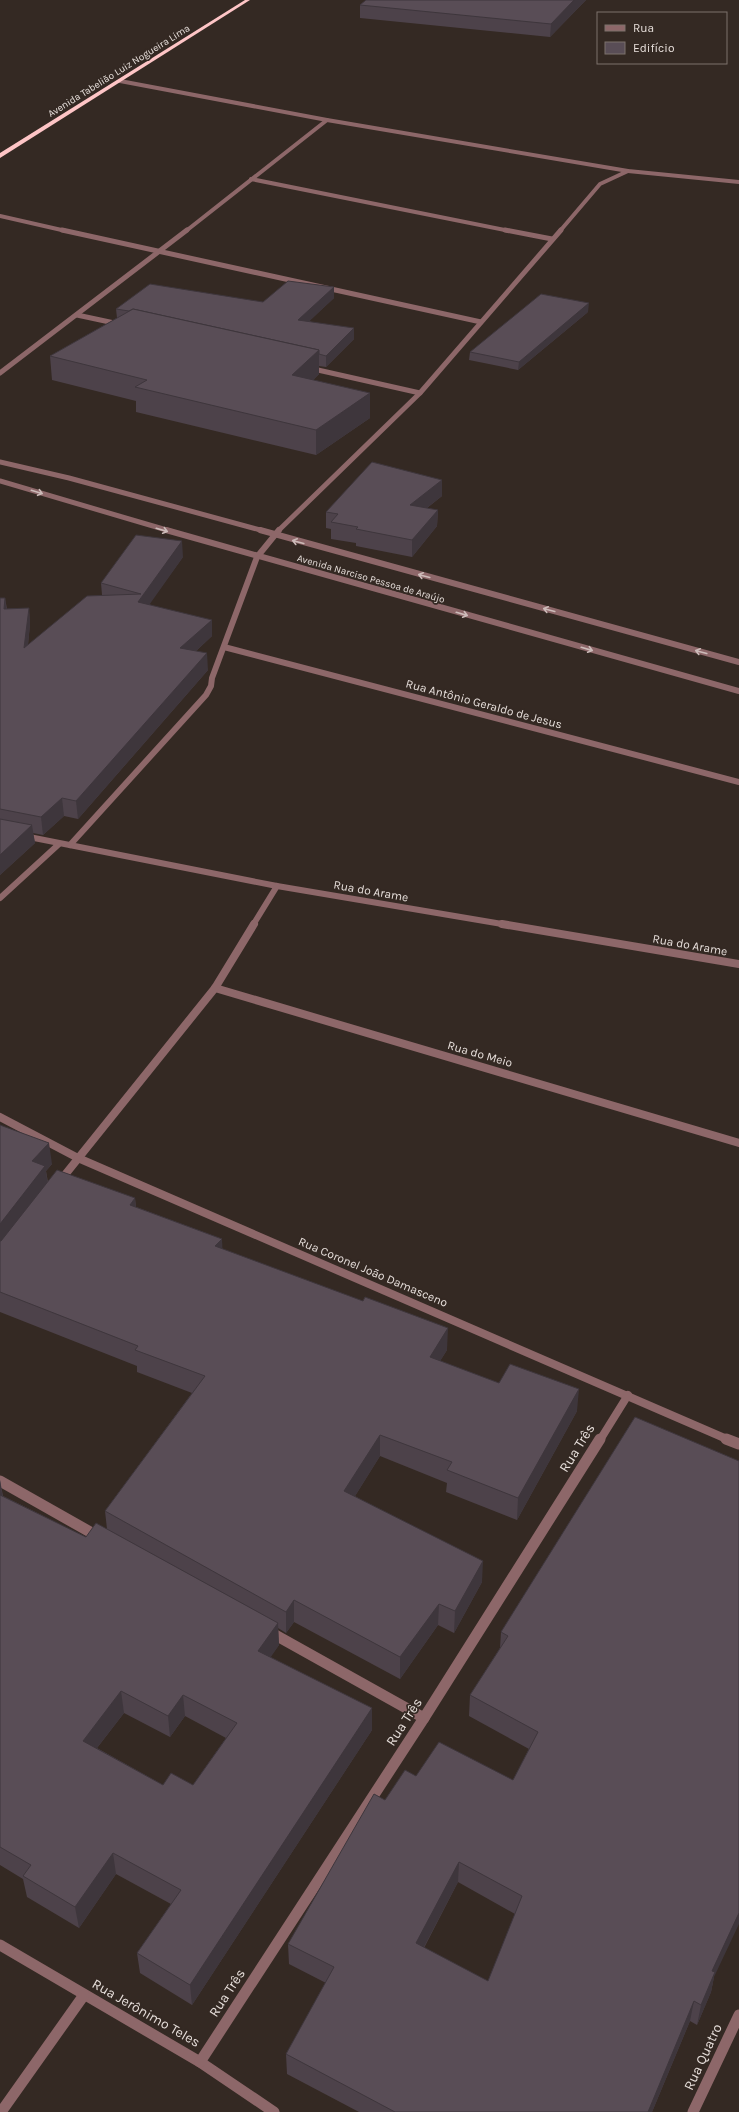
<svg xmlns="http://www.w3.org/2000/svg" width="739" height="2112" font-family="Karla,sans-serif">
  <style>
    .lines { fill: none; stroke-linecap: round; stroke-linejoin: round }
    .street-far4 { stroke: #8d6769; stroke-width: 4 }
    .street-far3 { stroke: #8d6769; stroke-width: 5 }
    .street-far2 { stroke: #8d6769; stroke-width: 6 }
    .street-far1 { stroke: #8d6769; stroke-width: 8 }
    .street { stroke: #8d6769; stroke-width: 11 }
    .highway { fill: #fec5c6; fill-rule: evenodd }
    .wall { fill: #4d424a; fill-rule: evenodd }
    .shaded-wall { fill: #3e363c }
    .building { fill: #594d56; stroke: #3e363c; fill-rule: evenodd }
    .oneway { stroke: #ccbbb9 }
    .labels { text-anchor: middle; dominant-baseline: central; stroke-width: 3.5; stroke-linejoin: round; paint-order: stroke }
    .far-street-label { font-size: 10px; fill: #e7dfdb; stroke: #342923 }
    .street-label { font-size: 12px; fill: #e7dfdb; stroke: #342923 }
    .near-street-label { font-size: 14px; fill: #e7dfdb; stroke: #342923 }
  </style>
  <rect width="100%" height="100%" fill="#342923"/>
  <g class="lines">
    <g class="street-far4">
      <path d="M120,81L327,120L628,171L739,182"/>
      <path d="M251,179L510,231"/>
      <path d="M0,216L66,231"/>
      <path d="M186,231L327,120"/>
      <path d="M560,231L600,184L628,171"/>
    </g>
    <g class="street-far3">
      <path d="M62,230L481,322"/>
      <path d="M505,230L552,239"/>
      <path d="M77,315L119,324"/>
      <path d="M309,368L420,393"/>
      <path d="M0,373L187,230"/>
      <path d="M0,462L69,478L264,531"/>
      <path d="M0,481L170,531"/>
      <path d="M278,531L420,393L561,230"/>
    </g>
    <g class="street-far2">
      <path d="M166,530L739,691"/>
      <path d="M260,530L739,662"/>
      <path d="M224,647L739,782"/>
      <path d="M24,836L277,886L508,925"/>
      <path d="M70,845L206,695L211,686L212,678L257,557L279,530"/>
      <path d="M0,898L59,844"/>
      <path d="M253,925L277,886"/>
    </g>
    <g class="street-far1">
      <path d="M502,924L739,964"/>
      <path d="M215,988L739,1143"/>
      <path d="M0,1117L78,1158L729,1440"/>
      <path d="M60,1181L215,988L254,924"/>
      <path d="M600,1440L628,1395"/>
    </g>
    <g class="street">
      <path d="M726,1439L739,1444"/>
      <path d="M0,1481L99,1537"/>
      <path d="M270,1632L424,1718"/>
      <path d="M0,1945L200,2062L274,2112"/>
      <path d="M200,2062L424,1718L600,1439"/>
      <path d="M1,2112L84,1995"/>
      <path d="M693,2112L739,2015"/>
    </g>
    <path class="highway" d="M245,0H250L0,158V153Z"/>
  </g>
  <g class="wall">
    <path d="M365,0H586L550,37L360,18V5L366,0Z"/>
    <path d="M334,287V298L309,321L354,339L326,367L319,366V374L313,380L370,418L316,455L136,412V401L52,380L50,356L117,318L116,309L263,302Z"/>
    <path d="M588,312L518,370L469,360L470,352Z"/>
    <path d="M442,480V496L427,508L438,510L437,526L412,557L356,546V543L331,539V529L326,528V512Z"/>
    <path d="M183,557L149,604L212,636L196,651L208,670L78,819L64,816L43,835L33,833L35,843L0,875V598H5L7,609L29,608L30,624L28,645L102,595L101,583Z"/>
    <path d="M0,1125L52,1164L46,1171L48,1182L135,1198L136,1207L222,1239V1249L447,1350L440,1361L499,1383L577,1411L517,1520L446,1492L447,1483L380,1456L355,1496L482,1582L454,1633L438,1625L400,1679L294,1622L286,1633L278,1628L279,1645L270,1657L372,1708V1730L192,2005L140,1973L137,1953L171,1904L116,1874L79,1928L27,1897L23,1879L0,1865V1480L3,1496L86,1537L107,1529L105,1511L192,1393L137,1372V1366L0,1312ZM124,1713L170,1737L185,1716L226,1738L193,1785H163L97,1748Z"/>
    <path d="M635,1417L714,1977L711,1992L697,2025L690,2021L652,2112H359L287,2074L286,2054L326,1983L289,1964L288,1944L385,1800L416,1776L513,1780L529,1749L469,1716L470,1695L500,1648L501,1632ZM458,1882L515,1914L488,1981L424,1948Z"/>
  </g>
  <g class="shaded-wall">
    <path d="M574,0H586L550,37L551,24Z"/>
    <path d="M334,287V298L299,331L298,320Z"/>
    <path d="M589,303L588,312L518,370L519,362Z"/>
    <path d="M354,328V339L326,367V356Z"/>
    <path d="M319,350V374L293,400L292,375Z"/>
    <path d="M370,393V418L316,455V430Z"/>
    <path d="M442,480V496L410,521V505Z"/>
    <path d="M438,510L437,526L412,557V540Z"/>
    <path d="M182,541L183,557L140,618L138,602Z"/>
    <path d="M5,598L7,615L4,609Z"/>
    <path d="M29,608L30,624L26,665L24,648Z"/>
    <path d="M212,620V636L181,665L180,648Z"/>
    <path d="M207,653L208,670L78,819L76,801Z"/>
    <path d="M62,798L64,816L43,835L41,817Z"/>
    <path d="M32,825L35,843L0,875V855Z"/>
    <path d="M49,1143L52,1164L46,1171L48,1187L0,1250V1224L32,1161Z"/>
    <path d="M135,1198L137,1220L130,1205Z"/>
    <path d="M222,1239L223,1260L215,1246Z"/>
    <path d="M448,1328L447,1350L429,1379L430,1357Z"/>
    <path d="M579,1389L577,1411L517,1520L518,1498Z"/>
    <path d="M380,1435V1456L345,1512L344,1491Z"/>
    <path d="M0,1480L3,1500L0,1504Z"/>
    <path d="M483,1561L482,1582L454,1633L455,1611Z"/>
    <path d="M294,1600V1622L286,1633V1612Z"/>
    <path d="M439,1604L438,1625L400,1679V1657Z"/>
    <path d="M278,1623L279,1645L260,1673L258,1651Z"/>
    <path d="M121,1691L124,1713L86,1762L83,1741Z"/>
    <path d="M183,1695L185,1716L170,1737L168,1716Z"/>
    <path d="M372,1708V1730L192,2005L190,1985Z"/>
    <path d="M113,1853L116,1874L79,1928L75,1907Z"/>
    <path d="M459,1862L458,1882L415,1964L416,1943Z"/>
    <path d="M739,1913V1924L714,1977L711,1992L697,2025L701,2005L712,1971Z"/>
    <path d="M694,2001L690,2021L652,2112H648Z"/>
  </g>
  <g class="building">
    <path d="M366,0H574L551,24L360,5Z"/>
    <path d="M288,281L334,287L298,320L354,328L326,356L319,354V350L133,309L129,311L116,309L150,284L263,302Z"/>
    <path d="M541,294L589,303L519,362L470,352Z"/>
    <path d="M133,309L319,350L292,375L370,393L316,430L135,387L147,380L50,356Z"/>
    <path d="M372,462L442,480L410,505L438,510L412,540L356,529L358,527L331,522L338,514L326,512Z"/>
    <path d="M136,535L182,541L138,602L212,620L180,648L207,653L76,801L62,798L41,817L0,809V598H5L4,609L29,608L24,648L87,596L141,594L101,583Z"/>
    <path d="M0,819L32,825L0,855Z"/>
    <path d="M0,1125L49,1143L32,1161L45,1166L0,1224Z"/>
    <path d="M57,1170L135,1198L130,1205L222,1239L215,1246L363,1301L365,1297L448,1328L430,1357L499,1383L510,1364L579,1389L518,1498L447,1470L452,1462L380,1435L344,1491L483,1561L455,1611L439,1604L400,1657L294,1600L286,1612L105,1511L205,1376L135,1350L138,1346L0,1292V1241H1Z"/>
    <path d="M635,1417L739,1461V1913L712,1971L715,1972L701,2005L694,2001L648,2112H395L286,2054L334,1967L288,1944L374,1794L385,1800L405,1770L416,1776L439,1742L513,1780L538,1732L470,1695L508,1636L501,1632ZM459,1862L522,1896L488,1981L416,1943Z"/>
    <path d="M0,1495L86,1537L96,1523L278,1623L258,1651L372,1708L190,1985L137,1953L181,1890L113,1853L75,1907L23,1876L31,1865L0,1847ZM121,1691L168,1716L183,1695L237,1723L193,1785L171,1773L163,1785L83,1741Z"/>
  </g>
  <defs><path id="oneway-shaft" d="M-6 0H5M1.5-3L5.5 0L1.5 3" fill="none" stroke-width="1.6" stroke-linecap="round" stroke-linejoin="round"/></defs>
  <g class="oneway">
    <use href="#oneway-shaft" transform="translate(37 492) rotate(17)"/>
    <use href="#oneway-shaft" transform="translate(162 530) rotate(16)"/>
    <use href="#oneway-shaft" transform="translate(298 542) rotate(-165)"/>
    <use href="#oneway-shaft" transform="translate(424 576) rotate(-165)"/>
    <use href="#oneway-shaft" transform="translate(549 610) rotate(-165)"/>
    <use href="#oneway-shaft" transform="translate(462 614) rotate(16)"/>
    <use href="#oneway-shaft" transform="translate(587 649) rotate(16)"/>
    <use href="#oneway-shaft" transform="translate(701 652) rotate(-165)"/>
  </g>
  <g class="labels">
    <g class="far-street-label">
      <text transform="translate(119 71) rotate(-32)">Avenida Tabelião Luiz Nogueira Lima</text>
      <text transform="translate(371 579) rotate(16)">Avenida Narciso Pessoa de Araújo</text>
    </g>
    <g class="street-label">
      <text transform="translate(484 704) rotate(15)">Rua Antônio Geraldo de Jesus</text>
      <text transform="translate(371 891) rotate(10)">Rua do Arame</text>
      <text transform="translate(690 945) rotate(10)">Rua do Arame</text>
      <text transform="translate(480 1054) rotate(16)">Rua do Meio</text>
      <text transform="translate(373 1272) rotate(23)">Rua Coronel João Damasceno</text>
    </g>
    <g class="near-street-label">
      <text transform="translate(577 1448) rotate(-58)">Rua Três</text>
      <text transform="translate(404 1722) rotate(-57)">Rua Três</text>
      <text transform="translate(227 1993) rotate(-57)">Rua Três</text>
      <text transform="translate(146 2013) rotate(30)">Rua Jerônimo Teles</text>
      <text transform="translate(703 2057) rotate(-65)">Rua Quatro</text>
    </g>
  </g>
  <rect x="597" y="12" width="130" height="52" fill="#342923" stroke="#7c726d"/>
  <rect x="605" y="25" width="20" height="6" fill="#8d6769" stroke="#7c726d"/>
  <text x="633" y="32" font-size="12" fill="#e7dfdb">Rua</text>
  <rect x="605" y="42" width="20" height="12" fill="#594d56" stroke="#7c726d"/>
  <text x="633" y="52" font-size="12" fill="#e7dfdb">Edifício</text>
</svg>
